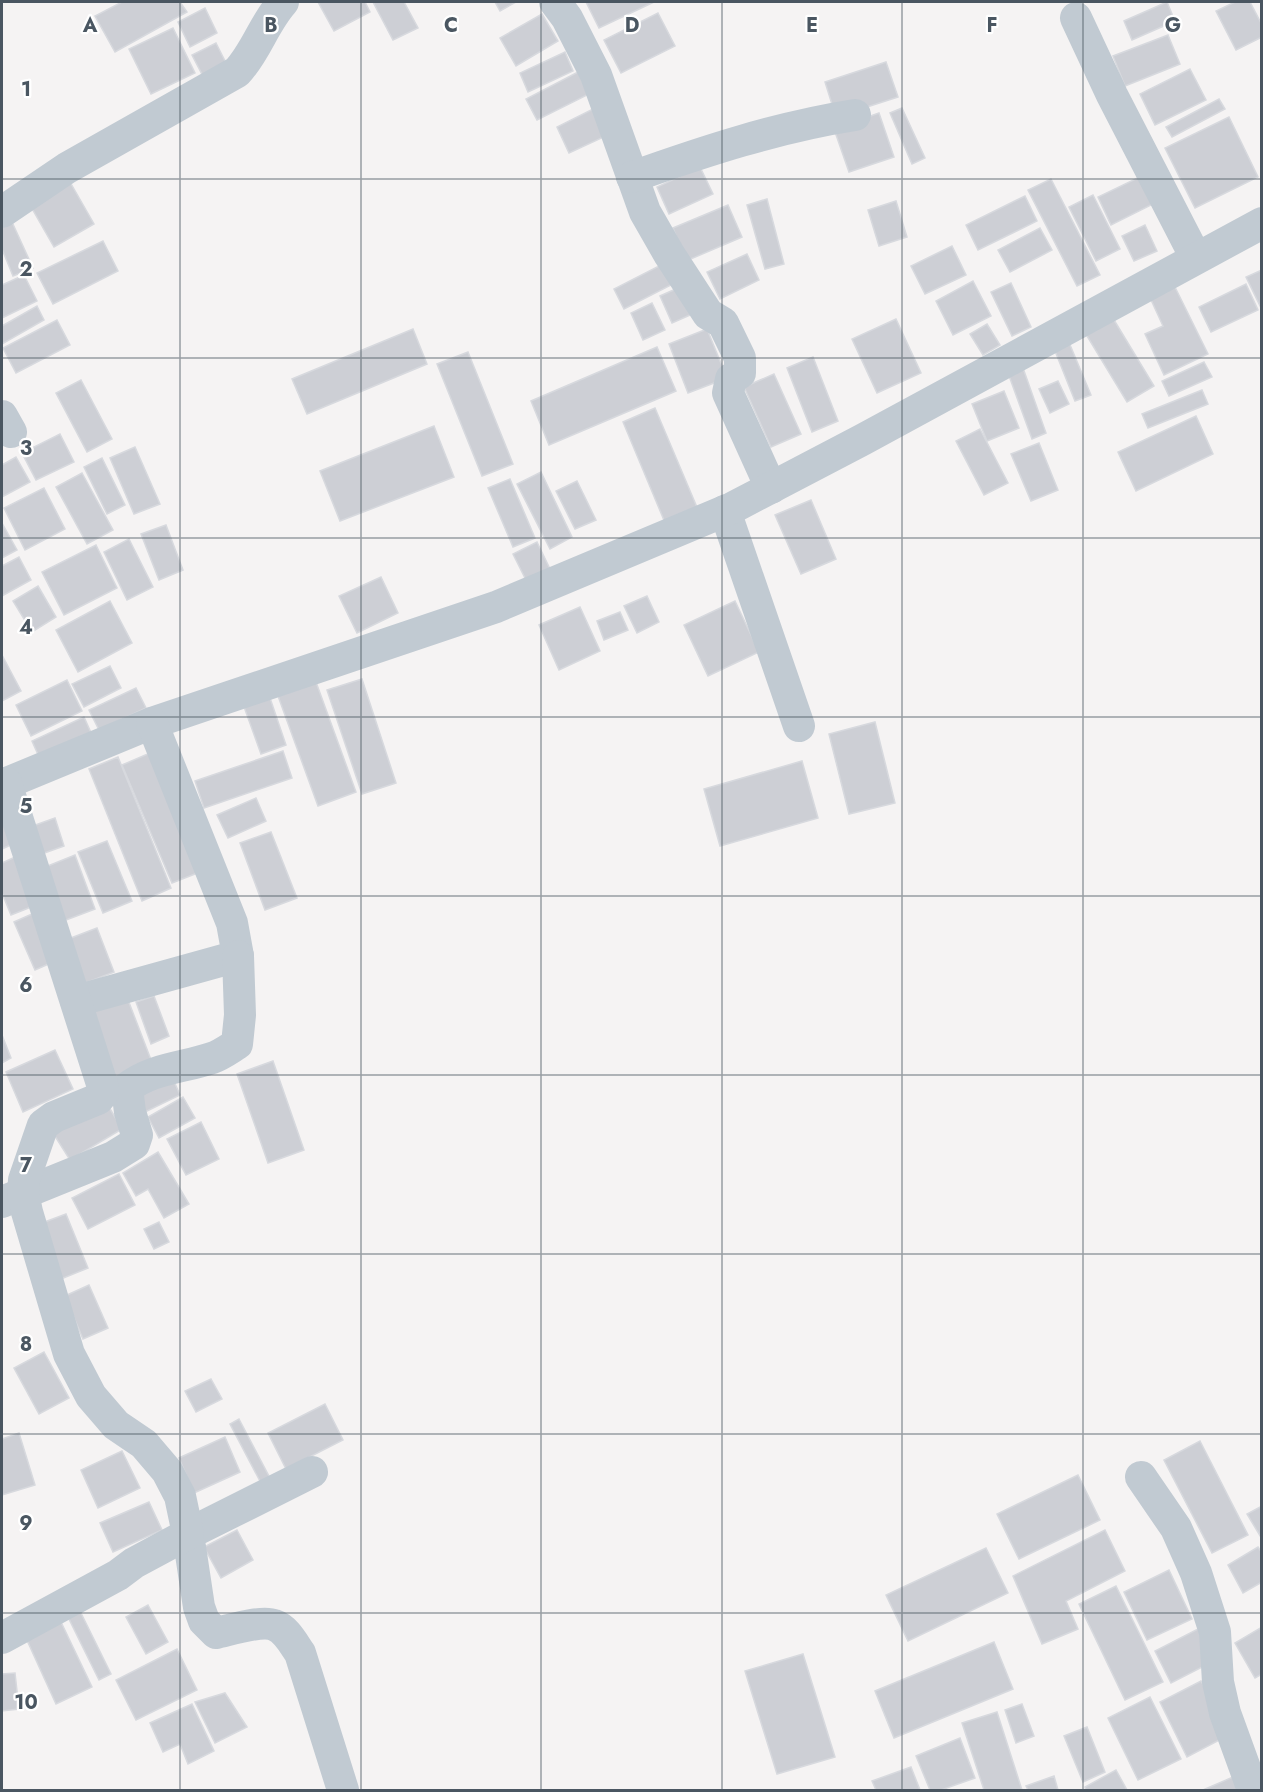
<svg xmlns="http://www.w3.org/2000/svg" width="1263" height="1792" font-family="Jost,sans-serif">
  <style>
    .building { fill: #cdcfd5; stroke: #d7d9de; stroke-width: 1.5 }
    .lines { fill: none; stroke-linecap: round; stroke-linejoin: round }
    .minor { stroke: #c1cad2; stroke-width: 32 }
    .grid { fill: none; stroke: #4a5661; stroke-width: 1.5; stroke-opacity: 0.55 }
    .grid-label { font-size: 20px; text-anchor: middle; font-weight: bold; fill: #4a5661; stroke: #fff; stroke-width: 4.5; stroke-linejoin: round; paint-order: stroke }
  </style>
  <rect width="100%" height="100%" fill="#f5f3f3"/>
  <g class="building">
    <path d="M122,2H180L187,12L115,52L95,16Z"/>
    <path d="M318,2H365L370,12L334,31Z"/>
    <path d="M373,2H404L418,28L393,40Z"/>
    <path d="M495,2H516L500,11Z"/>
    <path d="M586,2H654L599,28Z"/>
    <path d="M1167,2L1175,21L1132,40L1124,21Z"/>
    <path d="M1235,2H1250L1262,25V37L1236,50L1216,11Z"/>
    <path d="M205,8L217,33L190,47L178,22Z"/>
    <path d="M658,13L675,46L621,73L604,40Z"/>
    <path d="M542,14L558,41L516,66L500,38Z"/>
    <path d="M173,28L195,73L151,94L129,49Z"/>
    <path d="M1168,35L1180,64L1125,86L1113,56Z"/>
    <path d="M216,43L229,69L205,80L192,55Z"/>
    <path d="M565,52L573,71L528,92L520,73Z"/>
    <path d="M886,62L898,97L836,117L825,82Z"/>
    <path d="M1190,69L1206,100L1155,125L1140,94Z"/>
    <path d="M578,72L589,94L537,120L526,99Z"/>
    <path d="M1219,99L1225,109L1172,137L1166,127Z"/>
    <path d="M595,108L608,135L569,153L557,127Z"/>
    <path d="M902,108L925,158L912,164L890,113Z"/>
    <path d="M879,113L894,157L849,172L834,129Z"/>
    <path d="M1229,117L1258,177L1195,208L1165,148Z"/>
    <path d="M700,167L713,194L669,214L657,187Z"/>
    <path d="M1148,173L1161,200L1111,225L1098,197Z"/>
    <path d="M66,175L94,224L54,247L26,198Z"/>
    <path d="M1051,179L1100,275L1077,286L1028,190Z"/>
    <path d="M1093,195L1120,249L1096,261L1069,207Z"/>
    <path d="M1025,196L1037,221L978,250L966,225Z"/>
    <path d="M767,199L784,264L765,269L747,205Z"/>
    <path d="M896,201L907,237L879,246L868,210Z"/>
    <path d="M728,205L742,237L686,261L673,228Z"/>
    <path d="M12,222L33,268L13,276L2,249V227Z"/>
    <path d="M1145,225L1157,251L1134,261L1122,236Z"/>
    <path d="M1040,228L1052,250L1010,272L998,250Z"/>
    <path d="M103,241L118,271L53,304L37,273Z"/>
    <path d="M952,246L966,275L925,294L911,266Z"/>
    <path d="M747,254L759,280L720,299L707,272Z"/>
    <path d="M661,265L671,285L624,309L614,289Z"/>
    <path d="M1262,270V310L1246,277Z"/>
    <path d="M24,275L37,301L2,318V285Z"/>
    <path d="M1171,279L1208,354L1164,375L1145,334L1163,326L1147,291Z"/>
    <path d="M973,281L991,316L953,335L936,301Z"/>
    <path d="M1011,283L1031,327L1012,336L991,292Z"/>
    <path d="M687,284L699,311L672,323L660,296Z"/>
    <path d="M1246,284L1258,310L1211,332L1199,307Z"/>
    <path d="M652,303L665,330L643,340L631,313Z"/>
    <path d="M37,306L44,320L2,344V326Z"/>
    <path d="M1111,315L1154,386L1127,402L1084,331Z"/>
    <path d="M896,319L921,373L877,393L852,339Z"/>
    <path d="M57,320L70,345L16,373L3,348Z"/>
    <path d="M987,324L1000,345L983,355L970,334Z"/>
    <path d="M413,329L427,364L307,414L292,379Z"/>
    <path d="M707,329L727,378L688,393L669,344Z"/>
    <path d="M1068,340L1091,395L1075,401L1053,346Z"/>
    <path d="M657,347L676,391L549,445L531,401Z"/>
    <path d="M468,352L513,464L482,476L437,364Z"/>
    <path d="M813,357L838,421L812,432L787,368Z"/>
    <path d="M1204,362L1212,377L1169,396L1162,381Z"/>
    <path d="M1023,368L1046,433L1032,439L1008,373Z"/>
    <path d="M774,374L801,434L771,447L744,387Z"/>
    <path d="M81,380L112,439L87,452L56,393Z"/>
    <path d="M1058,381L1069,404L1050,413L1039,389Z"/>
    <path d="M1202,390L1208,404L1148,428L1142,414Z"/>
    <path d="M1004,391L1019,428L987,441L972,404Z"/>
    <path d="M655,408L699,512L666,525L623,422Z"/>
    <path d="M1196,416L1213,454L1136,491L1118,452Z"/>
    <path d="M434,426L454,477L340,521L320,471Z"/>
    <path d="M980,429L1008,483L984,495L956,441Z"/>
    <path d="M60,434L74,462L36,480L22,453Z"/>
    <path d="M1039,443L1058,490L1031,501L1011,454Z"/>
    <path d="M135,447L160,504L134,514L110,458Z"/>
    <path d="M16,457L30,482L2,497V465Z"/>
    <path d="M102,458L125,505L107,514L84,467Z"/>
    <path d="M541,472L572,537L550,549L517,484Z"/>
    <path d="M82,473L113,530L87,544L56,487Z"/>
    <path d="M510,479L535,538L513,547L488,488Z"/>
    <path d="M577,481L596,520L575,529L556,491Z"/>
    <path d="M44,488L65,529L25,550L4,508Z"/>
    <path d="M811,500L836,559L801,574L775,515Z"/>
    <path d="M2,523L17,550L2,558Z"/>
    <path d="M166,525L183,570L159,580L141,534Z"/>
    <path d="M129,539L153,587L127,600L104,552Z"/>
    <path d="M537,542L550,569L526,580L513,554Z"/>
    <path d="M96,545L117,588L64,615L42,572Z"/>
    <path d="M19,557L31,580L2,596V566Z"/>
    <path d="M381,577L398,613L357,633L339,596Z"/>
    <path d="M38,586L56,617L32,632L13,601Z"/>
    <path d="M647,596L659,622L637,633L624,606Z"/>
    <path d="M110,601L132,643L78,672L56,630Z"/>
    <path d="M735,601L759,652L708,676L684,625Z"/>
    <path d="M580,607L600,651L559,670L539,625Z"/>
    <path d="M620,612L628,630L604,640L597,621Z"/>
    <path d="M2,655L21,691L2,701Z"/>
    <path d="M110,666L121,688L84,707L72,684Z"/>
    <path d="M362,679L396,783L362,794L327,690Z"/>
    <path d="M67,680L82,711L31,736L16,705Z"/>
    <path d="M316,682L356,792L318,806L278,696Z"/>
    <path d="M136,688L146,708L99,730L89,710Z"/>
    <path d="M269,695L286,745L261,754L243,704Z"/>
    <path d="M84,717L92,735L40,759L32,741Z"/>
    <path d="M875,722L895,803L849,814L829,734Z"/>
    <path d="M283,751L292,778L204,808L195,781Z"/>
    <path d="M150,753L200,872L172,883L122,765Z"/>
    <path d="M118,757L171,888L142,901L89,769Z"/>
    <path d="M802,761L818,818L720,846L704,789Z"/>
    <path d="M256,798L266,821L228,838L217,815Z"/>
    <path d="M2,805L17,842L2,849Z"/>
    <path d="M55,818L64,846L36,856L27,828Z"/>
    <path d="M271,832L297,898L265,910L240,843Z"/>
    <path d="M107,841L132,901L103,913L78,852Z"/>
    <path d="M75,855L95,909L58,923L38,870Z"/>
    <path d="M15,857L36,905L11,915L2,893V863Z"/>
    <path d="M32,914L53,962L35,970L14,922Z"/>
    <path d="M97,928L114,972L80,985L63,941Z"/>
    <path d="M125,992L153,1065L116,1079L88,1006Z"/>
    <path d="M154,996L169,1036L151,1044L136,1002Z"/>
    <path d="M2,1035L11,1058L2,1063Z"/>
    <path d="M55,1050L73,1089L23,1112L6,1072Z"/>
    <path d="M273,1061L304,1150L268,1163L237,1074Z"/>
    <path d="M173,1079L180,1095L145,1112L137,1096Z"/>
    <path d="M183,1097L195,1118L159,1138L148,1117Z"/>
    <path d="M106,1102L122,1129L70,1160L53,1133Z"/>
    <path d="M201,1122L219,1159L186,1175L167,1139Z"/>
    <path d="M158,1152L189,1204L164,1218L148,1189L136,1196L123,1173Z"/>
    <path d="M119,1174L135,1205L88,1229L72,1198Z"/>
    <path d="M66,1214L88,1268L56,1281L34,1226Z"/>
    <path d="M159,1222L169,1242L154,1249L144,1229Z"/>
    <path d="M89,1285L108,1328L83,1339L65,1296Z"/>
    <path d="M44,1352L69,1398L39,1414L14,1368Z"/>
    <path d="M211,1379L222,1399L196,1412L185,1391Z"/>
    <path d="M325,1404L343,1440L286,1469L268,1433Z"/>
    <path d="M239,1419L271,1480L262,1485L230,1424Z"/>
    <path d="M19,1433L35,1485L2,1495V1439Z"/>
    <path d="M225,1437L240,1472L194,1493L179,1458Z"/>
    <path d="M1200,1441L1248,1535L1212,1553L1164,1460Z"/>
    <path d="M122,1451L140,1488L98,1508L81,1470Z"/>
    <path d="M1078,1475L1100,1520L1019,1559L997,1514Z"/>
    <path d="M149,1502L162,1530L113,1552L100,1523Z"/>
    <path d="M1262,1506V1539L1247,1514Z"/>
    <path d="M237,1530L253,1560L221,1578L204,1547Z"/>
    <path d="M1105,1530L1125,1571L1066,1601L1078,1629L1042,1644L1013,1576Z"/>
    <path d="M1258,1547L1262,1553V1582L1243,1593L1228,1565Z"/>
    <path d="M986,1548L1008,1593L908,1641L886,1595Z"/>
    <path d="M1169,1570L1192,1619L1147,1640L1124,1592Z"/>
    <path d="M1116,1586L1163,1682L1125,1700L1079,1604Z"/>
    <path d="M148,1605L168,1642L146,1654L126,1617Z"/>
    <path d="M80,1611L111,1674L99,1680L68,1617Z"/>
    <path d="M61,1622L92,1687L56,1704L26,1638Z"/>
    <path d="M1262,1627V1674L1255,1678L1235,1643Z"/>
    <path d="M1198,1629L1214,1661L1171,1683L1155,1651Z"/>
    <path d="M994,1642L1013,1689L894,1738L875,1691Z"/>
    <path d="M177,1649L197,1690L136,1720L116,1680Z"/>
    <path d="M803,1654L835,1757L777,1774L745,1671Z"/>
    <path d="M15,1673L19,1709L2,1711V1674Z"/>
    <path d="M1201,1681L1229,1735L1187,1757L1160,1702Z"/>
    <path d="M225,1693L247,1727L215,1743L195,1702Z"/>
    <path d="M1150,1697L1181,1759L1138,1780L1108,1718Z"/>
    <path d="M192,1704L214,1751L188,1764L180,1744L163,1752L150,1723Z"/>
    <path d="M1022,1704L1034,1736L1016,1743L1005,1710Z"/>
    <path d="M997,1712L1022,1790H984L962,1723Z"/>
    <path d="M1087,1727L1105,1772L1083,1782L1064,1736Z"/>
    <path d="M960,1738L975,1778L941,1790H930L916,1756Z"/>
    <path d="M911,1767L920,1790H876L872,1781Z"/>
    <path d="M1116,1770L1127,1790H1086L1085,1787Z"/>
    <path d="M1240,1774L1247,1790H1203Z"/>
    <path d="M1054,1776L1058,1790H1028L1026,1786Z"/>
  </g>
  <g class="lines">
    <g class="minor">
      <path d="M555,2L567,18L596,75L645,212L669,254L708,314L723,323L740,358V373L731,379L728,393L771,488"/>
      <path d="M1076,18L1112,95L1196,258"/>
      <path d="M632,177C705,151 778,127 855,115"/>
      <path d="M2,212L67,168L237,72C256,52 264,23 283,2"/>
      <path d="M2,416L11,432"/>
      <path d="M725,511L799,726"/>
      <path d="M2,785L152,723L496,607L732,508L862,440L1262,223"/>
      <path d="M76,1001L238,956L232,923L152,723"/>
      <path d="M2,1202L113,1157L134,1144L137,1135L130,1112L127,1088C152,1068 183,1068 212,1058C221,1055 229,1049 237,1044L240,1015L238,956"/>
      <path d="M312,1472L188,1534L199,1607L204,1621L216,1633C230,1630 262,1620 274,1625C286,1629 293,1643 300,1653L343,1790"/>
      <path d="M1141,1477L1176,1528L1196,1573L1215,1632L1218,1682L1225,1713L1253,1790"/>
      <path d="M2,1638L118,1575L134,1563L188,1534L180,1496L167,1471L144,1444L116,1425L91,1396L69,1354L27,1212L23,1193L24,1180L43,1125L54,1117L98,1099L103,1093V1087L6,783"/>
    </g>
  </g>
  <path class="grid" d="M180,2V1790M361,2V1790M541,2V1790M722,2V1790M902,2V1790M1083,2V1790M2,179H1262M2,358H1262M2,538H1262M2,717H1262M2,896H1262M2,1075H1262M2,1254H1262M2,1434H1262M2,1613H1262"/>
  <g class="grid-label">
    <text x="90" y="32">A</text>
    <text x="271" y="32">B</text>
    <text x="451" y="32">C</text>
    <text x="632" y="32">D</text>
    <text x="812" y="32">E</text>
    <text x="992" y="32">F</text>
    <text x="1173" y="32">G</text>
    <text x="26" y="96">1</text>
    <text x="26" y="276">2</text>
    <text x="26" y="455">3</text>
    <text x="26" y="634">4</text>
    <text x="26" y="813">5</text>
    <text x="26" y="992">6</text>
    <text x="26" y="1172">7</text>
    <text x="26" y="1351">8</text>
    <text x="26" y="1530">9</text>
    <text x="26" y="1709">10</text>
  </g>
  <rect width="1263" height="1792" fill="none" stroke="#4a5661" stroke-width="6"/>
</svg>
